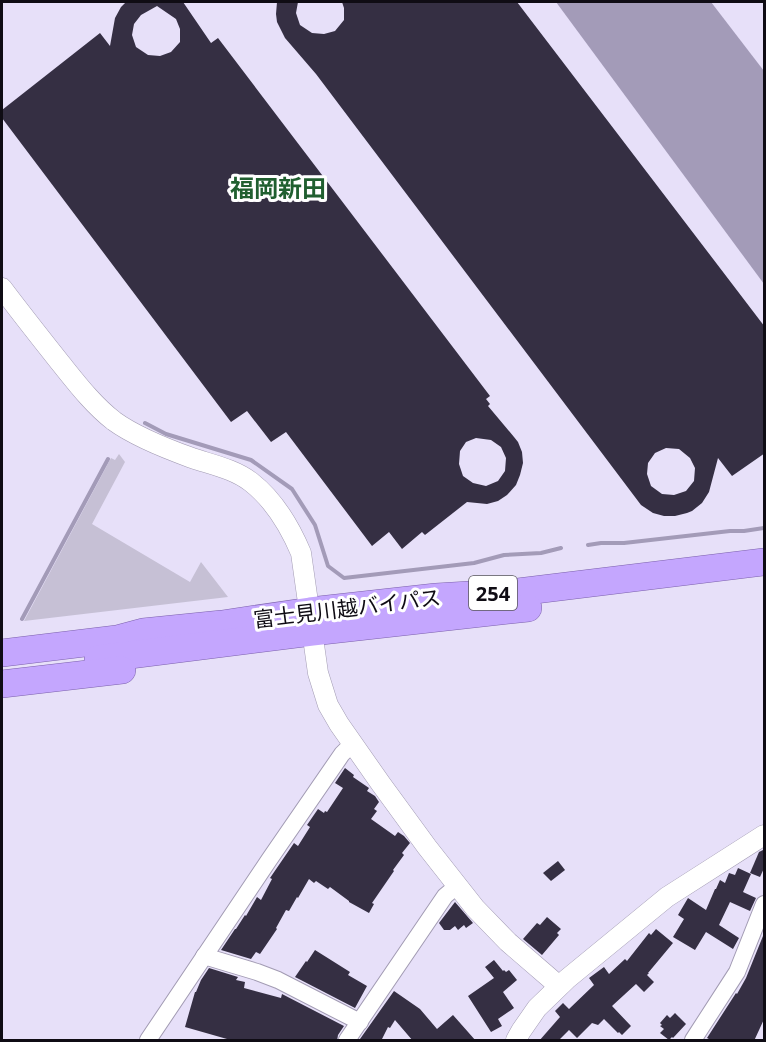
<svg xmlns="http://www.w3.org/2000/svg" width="766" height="1042" font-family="'Open Sans','Noto Sans JP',sans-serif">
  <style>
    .green { fill: #c6c0d5 }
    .water { fill: #a39bb8 }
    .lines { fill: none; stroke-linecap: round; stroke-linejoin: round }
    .stream { stroke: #a39bb8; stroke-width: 4 }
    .building { fill: #352f43; fill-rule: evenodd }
    .minor-casing { stroke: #a29bb3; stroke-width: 18 }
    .tertiary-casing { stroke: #a29bb3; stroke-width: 21 }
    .trunk-casing { stroke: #7c61ac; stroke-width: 28 }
    .minor { stroke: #fff; stroke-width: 16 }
    .tertiary { stroke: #fff; stroke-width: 20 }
    .trunk { stroke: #c4a6fe; stroke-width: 27 }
    .labels { text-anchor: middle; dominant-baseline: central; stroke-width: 6; stroke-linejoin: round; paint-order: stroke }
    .shield { fill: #fff; stroke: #57555a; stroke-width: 1.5 }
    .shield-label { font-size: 20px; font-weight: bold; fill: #0f0c14 }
    .street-label { font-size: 21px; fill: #0f0c14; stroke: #fff }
    .quarter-label { font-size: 24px; font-weight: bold; fill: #205f30; stroke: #fff }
  </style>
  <rect width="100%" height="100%" fill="#e7e0f9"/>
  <path class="green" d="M119,454L125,462L92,524L190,582L201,562L228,597L24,621L111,458L115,460Z"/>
  <path class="water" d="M556,2H711L764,71V284Z"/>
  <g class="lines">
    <g class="stream">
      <path d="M145,423L166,434L251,460L292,489L315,525L328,566L344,578L474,563L504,555L541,553L561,548"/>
      <path d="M588,545L601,543H624L730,531H744L764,528"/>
      <path d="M22,619L108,459"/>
    </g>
  </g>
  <g class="building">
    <path d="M126,2H183L211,43L218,38L490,396L486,399L490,404L488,406L514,437L518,442L522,452L523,463L520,475L516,485L507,495L498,501L487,504L467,502L425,535L422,532L402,549L389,532L372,546L286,432L271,442L247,411L231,422L2,118V110L100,33L110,46L115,18L121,7ZM157,6L176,19L180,29V42L171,52L160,56L148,55L136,47L132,35L134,24L141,15ZM476,438L491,440L501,447L506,458L505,471L498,481L486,486L473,483L463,476L459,464L460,451L466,442Z"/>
    <path d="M277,2H298L296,13L300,25L312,33L324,34L335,31L344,20V8L342,2H517L765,327V453L732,476L718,458L709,492L702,503L692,511L687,513L675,516H664L653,513L641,505L316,74L285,38L277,22L276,14ZM666,448L679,449L690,458L695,468L694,481L686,491L674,495L662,494L651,486L647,474L648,463L655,453Z"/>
    <path d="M345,768L354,775L353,777L369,788L367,791L375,796L379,802L374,809L377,811L371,819L395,836L398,832L404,836L410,843L402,853L404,855L393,870L394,871L372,903L374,904L369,913L349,902V901L330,887L328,889L316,881L314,883L309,879L298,898L297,897L289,911L286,910L276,928L277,929L260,954L256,952L251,959L221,950L235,929H236L245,915L246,916L257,897L261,900L272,879L270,878L294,843L298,846L310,827L307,825L318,809L324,813L325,811L327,812L343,788L335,783Z"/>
    <path d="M765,849V866L760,877L750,873L759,852Z"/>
    <path d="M558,861L565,870L551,881L543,873Z"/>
    <path d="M738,868L751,874L743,892L756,898L750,911L730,902L719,925L739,938L733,949L706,932L695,950L673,937L684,919L678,915L688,898L706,910L715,889H716L720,880L725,883L729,873L735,875Z"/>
    <path d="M455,902L473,923L466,928L464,925L458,930L455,926L450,930H444L439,923Z"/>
    <path d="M547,917L561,929L557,933L559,935L542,955L523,939L537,923L540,925Z"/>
    <path d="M656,929L673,943L648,973H649L647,975L654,982L644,992L636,984L612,1006L631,1026L622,1035L619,1032L618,1033L604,1019L598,1025L592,1023L577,1038L569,1030L558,1041H539L560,1017L555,1011L563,1003L569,1009L594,985L589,978L604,967L609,974L625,959L627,961L649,933L651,935Z"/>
    <path d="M765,931V1017L754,1041H713L707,1038L736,993L737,994L746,978Z"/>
    <path d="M315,950L350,972L348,975L367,986L355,1008L295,977L306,961L307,962Z"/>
    <path d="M494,960L503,971L504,970L506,972L509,970L517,980L503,992L514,1008L498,1019L502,1026L491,1032L468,996L494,978L485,967Z"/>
    <path d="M209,968L238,977L236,980L245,982L244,988L281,998L282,994L344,1026L338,1035L337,1041H234L185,1027L195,992H196L201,980Z"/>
    <path d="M394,991L420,1009L437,1029L453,1015L476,1041H413L395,1020L390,1028L388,1027L381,1041H363L360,1039Z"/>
    <path d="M675,1013L686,1024L673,1038L672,1037L669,1040L660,1033L664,1029L660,1026L662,1025L660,1023L667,1015L670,1018Z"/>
  </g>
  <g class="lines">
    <g class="minor-casing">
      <g id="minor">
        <path d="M204,956L257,972L278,980L360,1022"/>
        <path d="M148,1040L269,860L342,754L352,744"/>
        <path d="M347,1040L445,896L458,885"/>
        <path d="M693,1040L737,972L764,904"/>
      </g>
    </g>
    <g class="tertiary-casing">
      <g id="tertiary">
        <path d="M2,288C20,312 39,336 58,360C75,381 92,404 114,421C136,437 167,449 192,458C213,465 234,469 251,482C274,500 290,527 301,553L318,673L328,705L339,724L381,784L427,847L475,908L508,942L559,986"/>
        <path d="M516,1040L521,1031L537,1008L567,979L667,897L764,835"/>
      </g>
    </g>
    <g class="trunk-casing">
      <g id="trunk">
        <path d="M2,653L117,639L143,632L222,624L310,611L436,597L518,592L764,562"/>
        <path d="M98,659L312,632L528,608"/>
        <path d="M2,684L122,670"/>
      </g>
    </g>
    <use href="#minor" class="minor"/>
    <use href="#tertiary" class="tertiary"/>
    <use href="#trunk" class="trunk"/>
  </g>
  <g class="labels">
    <rect class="shield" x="469" y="576" width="48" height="34" rx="4.5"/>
    <g class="shield-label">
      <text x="493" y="593">254</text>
    </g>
    <g class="street-label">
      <text transform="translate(347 608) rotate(-7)">富士見川越バイパス</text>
    </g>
    <g class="quarter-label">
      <text x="278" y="187">福岡新田</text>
    </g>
  </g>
  <rect width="766" height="1042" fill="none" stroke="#0f0c14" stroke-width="6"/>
</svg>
